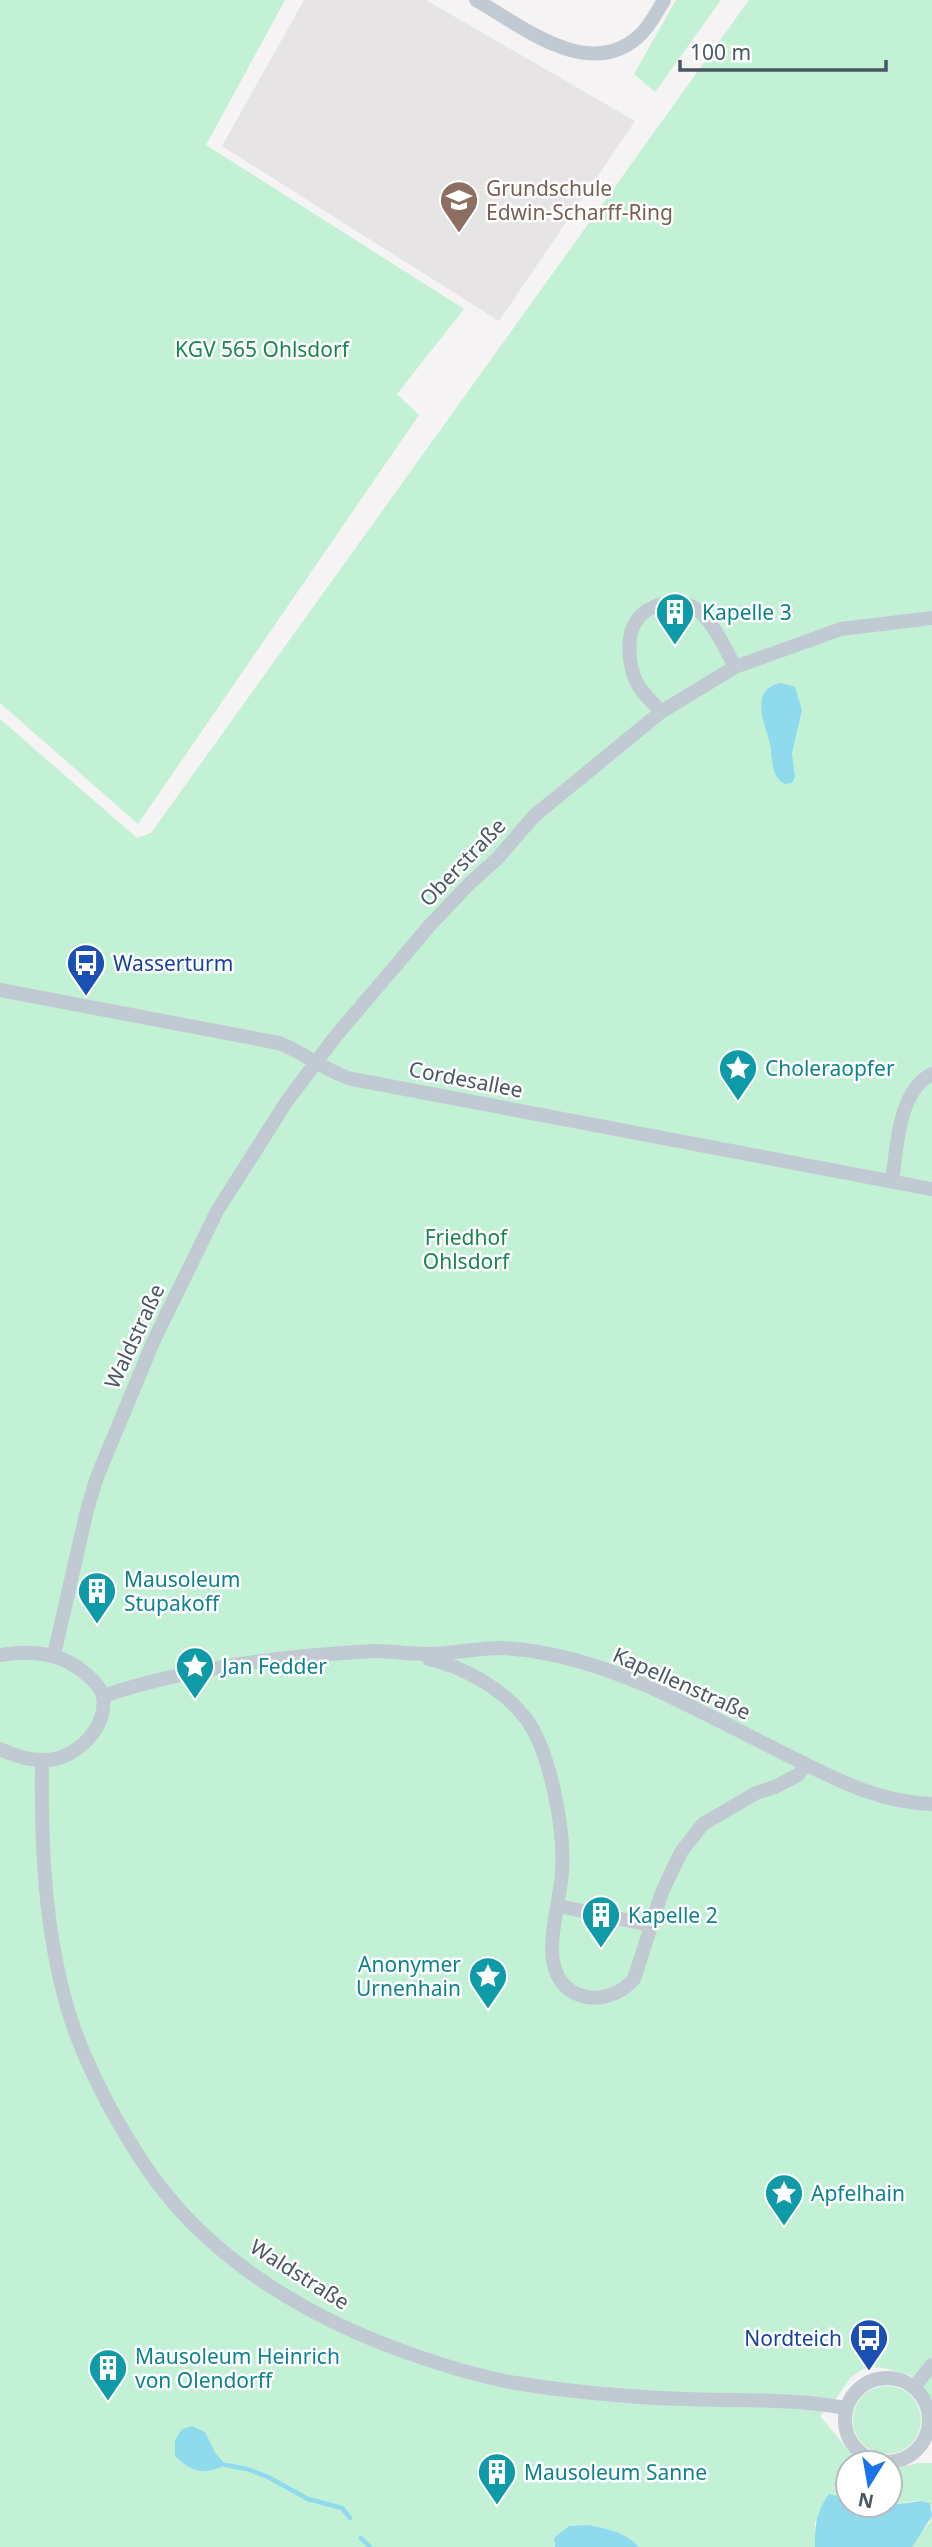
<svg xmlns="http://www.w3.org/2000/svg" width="932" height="2547" font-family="'Noto Sans',sans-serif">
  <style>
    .education { fill: #e6e4e5 }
    .green { fill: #c3f1d5 }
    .water { fill: #90daee }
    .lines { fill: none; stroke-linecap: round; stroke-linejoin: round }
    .stream { stroke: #90daee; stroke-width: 4.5 }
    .street { stroke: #c1cad2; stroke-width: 14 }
    .labels { text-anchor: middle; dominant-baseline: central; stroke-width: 5; stroke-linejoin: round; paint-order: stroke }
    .education-label { font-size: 21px; fill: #785e54; stroke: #fff; text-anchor: start }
    .park-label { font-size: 21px; fill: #17864f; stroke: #fff }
    .culture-label { font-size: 21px; fill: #0d838f; stroke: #fff; text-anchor: start }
    .street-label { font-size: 21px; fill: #4a5661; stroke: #fff }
    .transit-label { font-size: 21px; fill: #164399; stroke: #fff; text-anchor: start }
  </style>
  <rect width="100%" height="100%" fill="#f5f3f3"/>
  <path class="education" d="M304,0H426L635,121L499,321L222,146Z"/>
  <g class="green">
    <path d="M0,0H285L206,145L464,309L397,394L419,415L138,824L0,703Z"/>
    <path d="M676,0H721L655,92L634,74Z"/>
    <path d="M749,0H932V2399L910,2375L879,2367L863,2369L851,2377L837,2397L820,2416L855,2458L852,2463H848V2499L838,2496L815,2522V2547H639C620,2528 595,2525 569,2526L553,2544L555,2547H0V719L137,838L151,833Z"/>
    <circle cx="887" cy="2420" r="34"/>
    <path d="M919,2463H932V2508L930,2503C910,2496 888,2511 867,2505H890V2470Z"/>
    <path d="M932,2516V2547H912V2543L930,2522Z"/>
  </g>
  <g class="water">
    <path d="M781,683L795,687L802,710L792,753L795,777L792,783L785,784C770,777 773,759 770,744C765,723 748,689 781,683Z"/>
    <path d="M192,2426L205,2432L216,2454L226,2465C203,2475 193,2473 175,2456V2440L182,2429Z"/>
    <path d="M829,2494L848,2499V2505L875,2507L922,2501L930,2503L932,2516L912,2547H815C815,2525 816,2512 829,2494Z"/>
    <path d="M588,2525C608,2529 625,2532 639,2547H555L554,2538L569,2526Z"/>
  </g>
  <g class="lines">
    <g class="stream">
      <path d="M226,2465L247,2469L268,2477L308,2499L342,2508L350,2518"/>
      <path d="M361,2538L370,2547"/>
    </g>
    <g class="street">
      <path d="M476,0C522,26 589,82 639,36C650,26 656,13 664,0"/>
      <path d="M661,712C654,703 642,694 637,683C629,668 626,640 634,625C646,602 681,595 700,612C716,627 725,648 735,667"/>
      <path d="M0,990L279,1043C305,1053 325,1071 352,1079L932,1189"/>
      <path d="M892,1181C897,1148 898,1090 932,1074"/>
      <path d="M0,1655C32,1650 62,1652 87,1675C93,1680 101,1688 103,1696C108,1727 77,1758 48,1760C31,1761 15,1756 0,1749"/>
      <path d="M54,1655L87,1510L97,1477L154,1340L217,1211L287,1101L335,1037L431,924L470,883L498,858L534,816L661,712L735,667L841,629L932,618"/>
      <path d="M429,1659C463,1667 500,1687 523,1715C550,1746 565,1831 562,1872C560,1901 549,1934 553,1961C560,2004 609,2008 634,1979L662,1892L681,1852L703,1824L756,1793L775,1787L798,1775L806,1765"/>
      <path d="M103,1696C190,1667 283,1656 374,1651C392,1651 410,1654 427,1654C452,1654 476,1648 501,1648C552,1650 604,1667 650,1687C698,1709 745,1734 793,1758C840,1781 878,1802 932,1804"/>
      <path d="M42,1760C41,1844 44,1928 68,2010C79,2047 96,2082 114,2115C127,2137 140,2160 156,2181C217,2264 315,2321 411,2354C445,2366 481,2377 516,2383C571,2392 628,2397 684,2399C738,2401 792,2398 846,2408"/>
      <path d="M559,1906L650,1925"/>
      <circle cx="887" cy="2420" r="42"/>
      <path d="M914,2387L932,2365"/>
    </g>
  </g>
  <defs>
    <g id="school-pin" transform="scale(2.0125)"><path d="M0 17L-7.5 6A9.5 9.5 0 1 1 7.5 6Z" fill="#8d6e63" stroke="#fff"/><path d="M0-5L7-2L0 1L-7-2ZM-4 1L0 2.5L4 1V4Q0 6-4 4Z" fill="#fff"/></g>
    <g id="building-pin" transform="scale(2.0125)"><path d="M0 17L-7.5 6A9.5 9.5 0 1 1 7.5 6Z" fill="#0f9aa8" stroke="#fff"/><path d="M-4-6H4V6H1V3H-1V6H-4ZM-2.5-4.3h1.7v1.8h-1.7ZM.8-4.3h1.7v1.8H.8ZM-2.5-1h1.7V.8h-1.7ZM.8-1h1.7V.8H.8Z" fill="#fff"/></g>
    <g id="bus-pin" transform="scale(2.0125)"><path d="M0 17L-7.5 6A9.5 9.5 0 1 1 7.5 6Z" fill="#1a4fb4" stroke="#fff"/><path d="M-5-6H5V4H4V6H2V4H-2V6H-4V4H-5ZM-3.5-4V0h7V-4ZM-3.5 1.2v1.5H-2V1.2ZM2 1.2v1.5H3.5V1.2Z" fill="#fff"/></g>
    <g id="sight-pin" transform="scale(2.0125)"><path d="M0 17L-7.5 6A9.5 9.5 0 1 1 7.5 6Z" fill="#0f9aa8" stroke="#fff"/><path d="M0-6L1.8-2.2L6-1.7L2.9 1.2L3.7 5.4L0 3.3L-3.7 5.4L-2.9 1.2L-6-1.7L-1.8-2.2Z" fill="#fff"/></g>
  </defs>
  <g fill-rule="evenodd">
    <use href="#school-pin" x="459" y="200"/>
    <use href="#building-pin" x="675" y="612"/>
    <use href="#bus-pin" x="86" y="963"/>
    <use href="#sight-pin" x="738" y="1068"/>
    <use href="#building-pin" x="97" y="1591"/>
    <use href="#sight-pin" x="195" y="1666"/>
    <use href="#building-pin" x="601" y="1915"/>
    <use href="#sight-pin" x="488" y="1976"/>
    <use href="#sight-pin" x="784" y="2193"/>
    <use href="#bus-pin" x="869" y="2338"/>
    <use href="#building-pin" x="108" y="2368"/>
    <use href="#building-pin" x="497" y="2472"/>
  </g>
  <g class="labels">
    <g class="education-label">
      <text x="486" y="188">Grundschule<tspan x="486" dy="24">Edwin-Scharff-Ring</tspan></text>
    </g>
    <g class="park-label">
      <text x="262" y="349">KGV 565 Ohlsdorf</text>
      <text x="466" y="1237">Friedhof<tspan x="466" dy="24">Ohlsdorf</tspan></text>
    </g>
    <g class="culture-label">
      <text x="702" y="612">Kapelle 3</text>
      <text x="765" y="1068">Choleraopfer</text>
      <text x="124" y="1579">Mausoleum<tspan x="124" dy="24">Stupakoff</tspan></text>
      <text x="222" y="1666">Jan Fedder</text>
      <text x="628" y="1915">Kapelle 2</text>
      <text x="461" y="1964" text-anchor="end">Anonymer<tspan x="461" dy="24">Urnenhain</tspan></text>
      <text x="811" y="2193">Apfelhain</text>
      <text x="135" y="2356">Mausoleum Heinrich<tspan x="135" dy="24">von Olendorff</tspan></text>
      <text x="524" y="2472">Mausoleum Sanne</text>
    </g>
    <g class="street-label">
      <text transform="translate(462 862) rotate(-46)">Oberstraße</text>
      <text transform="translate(466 1079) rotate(11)">Cordesallee</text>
      <text transform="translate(134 1336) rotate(-65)">Waldstraße</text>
      <text transform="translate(682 1683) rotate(24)">Kapellenstraße</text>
      <text transform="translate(300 2274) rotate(32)">Waldstraße</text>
    </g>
    <g class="transit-label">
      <text x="113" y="963">Wasserturm</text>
      <text x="842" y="2338" text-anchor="end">Nordteich</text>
    </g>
  </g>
  <g transform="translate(869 2484) rotate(191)"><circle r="33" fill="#ffffff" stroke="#b7bbc0" stroke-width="2"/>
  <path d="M0-5L12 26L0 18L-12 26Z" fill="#1a73e8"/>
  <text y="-10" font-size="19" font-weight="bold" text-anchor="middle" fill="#4a5661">N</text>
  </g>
  <path d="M680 60v10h206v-10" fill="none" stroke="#4a5661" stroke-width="3.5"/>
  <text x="690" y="60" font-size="21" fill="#4a5661" stroke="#ffffff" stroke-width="5" paint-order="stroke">100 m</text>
</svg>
